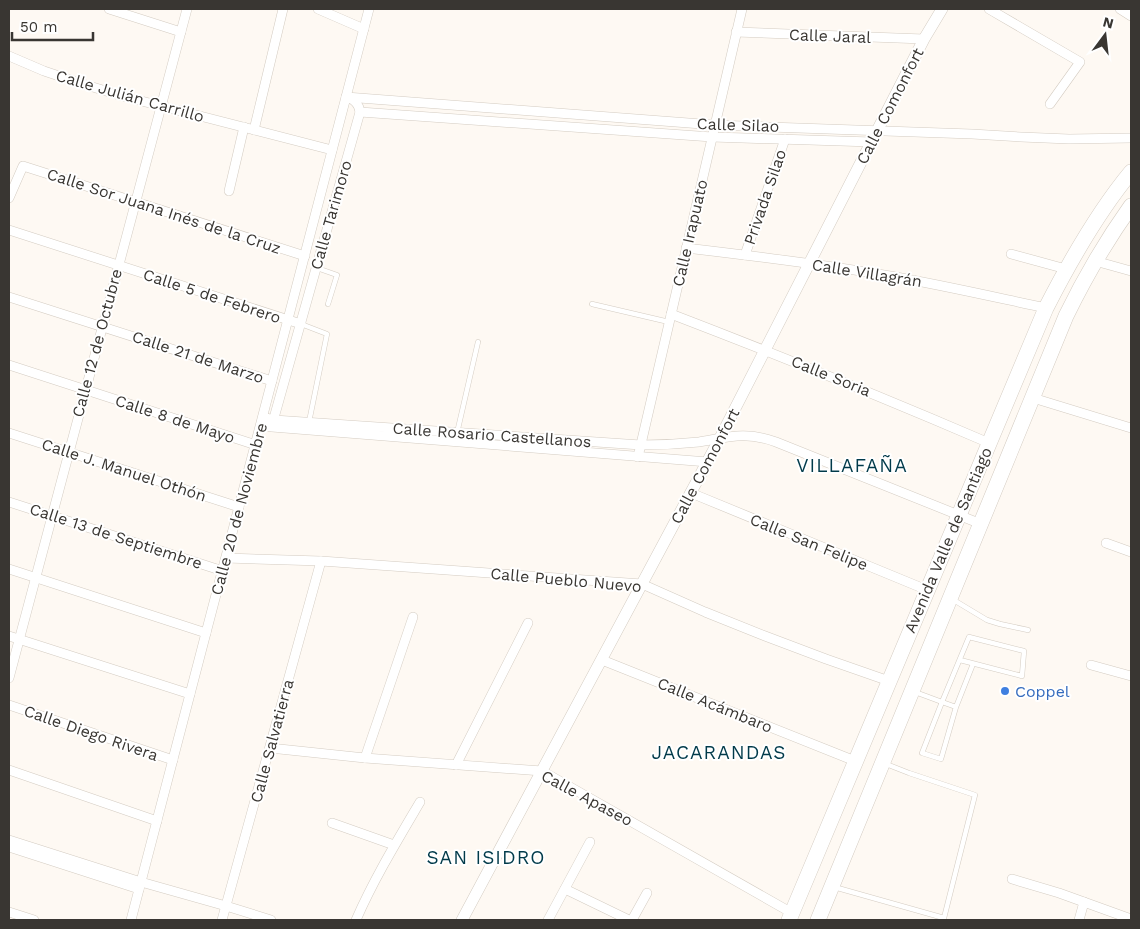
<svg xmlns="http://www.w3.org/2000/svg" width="1140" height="929" font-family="'Work Sans',sans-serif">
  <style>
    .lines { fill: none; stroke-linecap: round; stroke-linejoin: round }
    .service-casing { stroke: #d4ccc2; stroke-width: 5.5 }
    .minor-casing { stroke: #d4ccc2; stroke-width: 10 }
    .tertiary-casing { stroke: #d4ccc2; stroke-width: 12 }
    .primary-casing { stroke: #d4ccc2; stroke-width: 16 }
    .service { stroke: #fff; stroke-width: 4.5 }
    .minor { stroke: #fff; stroke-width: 9 }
    .tertiary { stroke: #fff; stroke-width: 11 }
    .primary { stroke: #fff; stroke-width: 15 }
    .shop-dot { fill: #3f7fe0; stroke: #fff; stroke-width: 2 }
    .labels { text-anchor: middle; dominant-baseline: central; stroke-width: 4; stroke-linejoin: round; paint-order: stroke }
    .street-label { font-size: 16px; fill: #393632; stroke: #fff }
    .shop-label { font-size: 16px; fill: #366cbe; stroke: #fff; text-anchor: start }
    .quarter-label { font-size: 19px; letter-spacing: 1px; fill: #013a4a; stroke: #fff }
  </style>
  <rect width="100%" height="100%" fill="#fef9f3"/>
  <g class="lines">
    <g class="service-casing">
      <g id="service">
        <path d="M317,268L337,275L328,304"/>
        <path d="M592,304L669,322"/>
        <path d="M301,324L327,334L309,422"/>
        <path d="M457,433L478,342"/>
        <path d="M952,599L987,620L1000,624L1028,630"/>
        <path d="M915,692L942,702L969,637L1024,651L1022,676L960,660"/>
        <path d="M956,707L942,702L922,753L941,759L956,707L973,664"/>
        <path d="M834,887L944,918L975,795L909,773L886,764"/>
      </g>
    </g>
    <g class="minor-casing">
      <g id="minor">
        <path d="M109,9L181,32"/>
        <path d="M318,9L364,29"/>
        <path d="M989,9L1080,62L1050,104"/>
        <path d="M1120,9L1131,16"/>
        <path d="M736,32L924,39"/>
        <path d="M9,56L44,71L83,84L122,96L332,150"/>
        <path d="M346,97L715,125L972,134L1021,137L1069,139L1131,138"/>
        <path d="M360,112L712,137L872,142"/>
        <path d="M254,130L283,9"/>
        <path d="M229,191L244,127"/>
        <path d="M9,198L23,166L305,256"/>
        <path d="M9,230L301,324"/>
        <path d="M686,248C754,256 822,264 890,276C942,285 994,297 1046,308"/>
        <path d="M1011,254L1066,269"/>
        <path d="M745,255L785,139"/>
        <path d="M1095,261L1131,271"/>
        <path d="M9,297L272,381"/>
        <path d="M671,314C778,355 884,398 989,443"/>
        <path d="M9,365L256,445"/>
        <path d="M1033,398L1131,428"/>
        <path d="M263,417L274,420L641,445C661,445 680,444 699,442C729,437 746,431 776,442L981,524"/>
        <path d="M261,425L272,427L708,462"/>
        <path d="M272,425L360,112C359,105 355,100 349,98"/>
        <path d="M9,433L239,507"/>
        <path d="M638,457L742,9"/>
        <path d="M691,493L927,590"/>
        <path d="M9,502L223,571"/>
        <path d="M1106,543L1131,552"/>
        <path d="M226,558L321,561L642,584L705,612L765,636L826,659L889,681"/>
        <path d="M9,569L206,633"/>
        <path d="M9,636L190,694"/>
        <path d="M602,660L855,761"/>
        <path d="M1091,665L1131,676"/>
        <path d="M9,678L187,9"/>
        <path d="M9,705L173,760"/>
        <path d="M270,748L365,758L542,771L792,913"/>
        <path d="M365,758L413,617"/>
        <path d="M456,765L528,623"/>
        <path d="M9,770L157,821"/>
        <path d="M332,823L394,845"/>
        <path d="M9,840L141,882L226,906L271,920"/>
        <path d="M9,847L139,889"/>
        <path d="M1012,879L1059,893L1131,919"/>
        <path d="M565,889L629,920"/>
        <path d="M9,912L34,920"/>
        <path d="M131,920L369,9"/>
        <path d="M222,920L321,561"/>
        <path d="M356,920C374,879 397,841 420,802"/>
        <path d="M548,920L590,842"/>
        <path d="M632,920L647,893"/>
        <path d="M1079,920L1084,902"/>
      </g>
    </g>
    <g class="tertiary-casing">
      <path id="tertiary" d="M462,920L720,438L924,39L942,9"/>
    </g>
    <g class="primary-casing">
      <g id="primary">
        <path d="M789,920L1046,308C1070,261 1097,213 1131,172"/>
        <path d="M818,920L1066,316C1085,277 1106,241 1131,206"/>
      </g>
    </g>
    <use href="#service" class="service"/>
    <use href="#minor" class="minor"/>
    <use href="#tertiary" class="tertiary"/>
    <use href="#primary" class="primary"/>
  </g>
  <circle class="shop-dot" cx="1005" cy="691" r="5"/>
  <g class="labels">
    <g class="street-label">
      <text transform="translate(830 36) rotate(2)">Calle Jaral</text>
      <text transform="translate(130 96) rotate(16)">Calle Julián Carrillo</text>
      <text transform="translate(890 106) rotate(-63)">Calle Comonfort</text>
      <text transform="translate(738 125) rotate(2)">Calle Silao</text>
      <text transform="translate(765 197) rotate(-71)">Privada Silao</text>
      <text transform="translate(164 211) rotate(18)">Calle Sor Juana Inés de la Cruz</text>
      <text transform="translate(331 215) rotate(-74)">Calle Tarimoro</text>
      <text transform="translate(690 233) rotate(-77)">Calle Irapuato</text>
      <text transform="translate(867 273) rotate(9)">Calle Villagrán</text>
      <text transform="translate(212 296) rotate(18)">Calle 5 de Febrero</text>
      <text transform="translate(97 343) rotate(-75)">Calle 12 de Octubre</text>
      <text transform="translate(198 357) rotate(18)">Calle 21 de Marzo</text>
      <text transform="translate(831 376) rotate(22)">Calle Soria</text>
      <text transform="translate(175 419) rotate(18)">Calle 8 de Mayo</text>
      <text transform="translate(492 435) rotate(4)">Calle Rosario Castellanos</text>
      <text transform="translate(705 466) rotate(-62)">Calle Comonfort</text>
      <text transform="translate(124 470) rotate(18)">Calle J. Manuel Othón</text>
      <text transform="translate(239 509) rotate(-75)">Calle 20 de Noviembre</text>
      <text transform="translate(116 536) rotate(18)">Calle 13 de Septiembre</text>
      <text transform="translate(948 540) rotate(-67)">Avenida Valle de Santiago</text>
      <text transform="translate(809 542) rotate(22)">Calle San Felipe</text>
      <text transform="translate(566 580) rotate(5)">Calle Pueblo Nuevo</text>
      <text transform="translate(715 705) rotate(22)">Calle Acámbaro</text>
      <text transform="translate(91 733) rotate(19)">Calle Diego Rivera</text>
      <text transform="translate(272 741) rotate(-75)">Calle Salvatierra</text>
      <text transform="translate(587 798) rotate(28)">Calle Apaseo</text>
    </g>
    <g class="shop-label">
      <text x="1015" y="691">Coppel</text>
    </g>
    <g class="quarter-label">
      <text x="852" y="465">VILLAFAÑA</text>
      <text x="719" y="752">JACARANDAS</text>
      <text x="486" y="857">SAN ISIDRO</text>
    </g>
  </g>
  <rect width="1140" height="929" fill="none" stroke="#393632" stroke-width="20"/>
  <g transform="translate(1105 35) rotate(15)" stroke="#ffffff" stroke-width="4" paint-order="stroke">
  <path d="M0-4L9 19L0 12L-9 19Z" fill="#393632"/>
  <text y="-8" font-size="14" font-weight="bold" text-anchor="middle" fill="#393632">N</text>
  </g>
  <path d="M12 32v8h81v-8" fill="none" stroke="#393632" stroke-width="2.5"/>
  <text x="20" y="32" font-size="15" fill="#393632" stroke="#ffffff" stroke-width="4" paint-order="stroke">50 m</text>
</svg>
